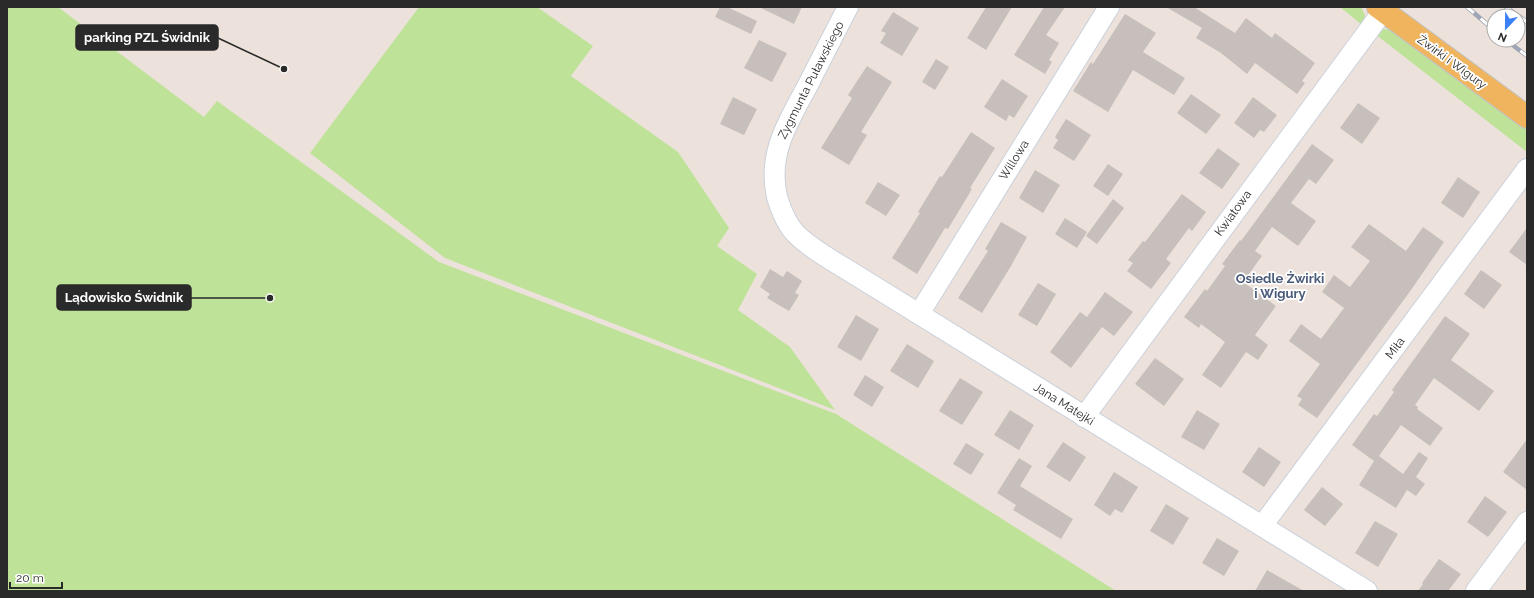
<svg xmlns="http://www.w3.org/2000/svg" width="1534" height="598" font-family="Raleway,sans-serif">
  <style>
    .green { fill: #bee298 }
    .building { fill: #c7bfbb }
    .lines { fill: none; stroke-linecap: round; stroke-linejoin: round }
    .minor-casing { stroke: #cad0db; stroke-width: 22 }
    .major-casing { stroke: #c3c3c3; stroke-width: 24 }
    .minor { stroke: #fff; stroke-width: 20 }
    .major { stroke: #efb45d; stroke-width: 22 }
    .rail-casing { stroke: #9ea5b4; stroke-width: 4.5 }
    .rail { stroke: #fff; stroke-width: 3; stroke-dasharray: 9; stroke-linecap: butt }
    .labels { text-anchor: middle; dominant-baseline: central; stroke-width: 3.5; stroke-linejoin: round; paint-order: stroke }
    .street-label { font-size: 12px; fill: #2a2a2a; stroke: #fff }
    .neighbourhood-label { font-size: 13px; font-weight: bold; fill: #4a5b7a; stroke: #fff }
    .leader { fill: none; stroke: #2a2a2a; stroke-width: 1.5 }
    .callout-dot { fill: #2a2a2a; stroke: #fff; stroke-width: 1.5 }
    .callout { fill: #2a2a2a; stroke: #2a2a2a; stroke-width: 1.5 }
    .callout-label { font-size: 13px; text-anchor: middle; font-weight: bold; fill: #fff }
  </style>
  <rect width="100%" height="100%" fill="#ece2db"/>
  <g class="green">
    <path d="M7,7H58L204,117L217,101L439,262L836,414L1116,591H7Z"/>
    <path d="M419,7H537L593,46L571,76L678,152L729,228L717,246L757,274L738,310L790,347L835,410L445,258L310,153Z"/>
    <path d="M1340,7H1361L1365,15L1362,25Z"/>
    <path d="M1386,29L1393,31L1527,130V152L1375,34L1380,30Z"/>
  </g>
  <g class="building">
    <path d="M720,7H727L757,21L751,34L715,17Z"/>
    <path d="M759,7H802L794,24Z"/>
    <path d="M986,7H1012L986,50L967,38Z"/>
    <path d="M1044,7H1065L1046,35L1059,43L1049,60L1052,62L1045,74L1014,55Z"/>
    <path d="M1166,7H1194L1235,33L1246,18L1272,38L1275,33L1315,63L1302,81L1305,83L1297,94L1255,63L1247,74L1221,53L1196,38L1202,28Z"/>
    <path d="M893,12L919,28L902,56L880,43L886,33L881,31Z"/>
    <path d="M1125,14L1156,33L1143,52L1185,78L1174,95L1133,70L1108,112L1073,91L1091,62L1093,64Z"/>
    <path d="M759,40L787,53L772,82L744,68Z"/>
    <path d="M936,59L949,67L935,90L922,82Z"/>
    <path d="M867,66L892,82L861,132L867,135L849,165L821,148L852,98L848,95Z"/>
    <path d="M1002,79L1028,96L1014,118L1009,115L1006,121L984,107Z"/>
    <path d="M1191,94L1221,115L1206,134L1177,113Z"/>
    <path d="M733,97L757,109L744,135L720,124Z"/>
    <path d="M1253,97L1277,115L1264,132L1260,130L1254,138L1234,123Z"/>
    <path d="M1358,103L1380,118L1362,144L1340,128Z"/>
    <path d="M1066,119L1091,135L1074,161L1053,148L1058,140L1055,137Z"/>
    <path d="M971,132L995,148L970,188L972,189L948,229L945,228L917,274L892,258L920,213L918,212L940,176L942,177Z"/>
    <path d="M1312,144L1334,160L1316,184L1309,179L1291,203L1316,221L1298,246L1272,227L1255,251L1262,256L1243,282L1276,306L1255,335L1268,345L1258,360L1246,352L1221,388L1202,375L1225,342L1201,324L1199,328L1184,317L1205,289L1207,291L1225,266L1222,264L1240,240L1241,241Z"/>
    <path d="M1218,148L1240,164L1222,189L1199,173Z"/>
    <path d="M1108,164L1123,174L1108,196L1093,186Z"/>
    <path d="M1035,170L1060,185L1043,213L1019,198Z"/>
    <path d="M1458,177L1480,192L1463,218L1441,203Z"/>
    <path d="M878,182L900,195L886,216L865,203Z"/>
    <path d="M1182,194L1206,212L1192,231L1189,228L1166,259L1171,263L1151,289L1127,271L1133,263L1128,260L1143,241L1145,242Z"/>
    <path d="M1113,199L1124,208L1097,244L1086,236Z"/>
    <path d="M1065,218L1087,232L1077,248L1055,234Z"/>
    <path d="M1001,222L1027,237L1011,266L982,313L958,298L988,251L985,249Z"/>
    <path d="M1369,224L1406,251L1423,227L1444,242L1411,290L1317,418L1298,405L1302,399L1297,396L1320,364L1289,341L1301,324L1321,339L1344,308L1322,292L1334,275L1350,287L1370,261L1351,247Z"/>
    <path d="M1527,228V265L1509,252Z"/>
    <path d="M770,269L783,277L787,271L802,281L795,293L799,295L789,311L767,298L770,294L760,287Z"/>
    <path d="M1481,270L1502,285L1484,309L1464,294Z"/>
    <path d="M1038,283L1056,294L1037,326L1018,315Z"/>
    <path d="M1105,292L1133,312L1114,336L1102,327L1071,368L1050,352L1080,312L1087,317Z"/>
    <path d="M856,315L879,329L861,361L837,347Z"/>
    <path d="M1445,316L1470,334L1451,360L1494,391L1479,411L1434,378L1415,405L1418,407L1417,409L1443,428L1430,446L1401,425L1379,456L1403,474L1419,452L1428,458L1416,477L1425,484L1416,496L1407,490L1396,508L1359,485L1374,461L1352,445L1374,414L1377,416L1394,392L1392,390Z"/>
    <path d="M907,344L934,361L918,388L890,371Z"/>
    <path d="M1155,358L1184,379L1164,406L1135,384Z"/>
    <path d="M865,375L884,387L872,407L853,395Z"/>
    <path d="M960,378L983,392L962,425L939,411Z"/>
    <path d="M1010,410L1034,425L1019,450L994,435Z"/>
    <path d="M1197,410L1220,424L1204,450L1181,437Z"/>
    <path d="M1527,439V490L1503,472Z"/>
    <path d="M1063,442L1086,457L1070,482L1046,467Z"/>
    <path d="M966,443L984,454L971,475L953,464Z"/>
    <path d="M1259,447L1281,462L1264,487L1242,472Z"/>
    <path d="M1019,458L1032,466L1020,486L1073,519L1061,539L1013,510L1016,505L997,493Z"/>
    <path d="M1114,472L1138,487L1122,513L1115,509L1110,516L1094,505Z"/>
    <path d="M1322,487L1343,504L1325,526L1304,510Z"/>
    <path d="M1485,496L1507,512L1488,537L1467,522Z"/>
    <path d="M1166,504L1189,518L1173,545L1150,531Z"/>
    <path d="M1375,521L1398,534L1378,567L1355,553Z"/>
    <path d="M1217,538L1239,551L1224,576L1202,563Z"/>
    <path d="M1439,559L1461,574L1448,591H1418L1423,584L1422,583Z"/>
    <path d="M1267,570L1304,591H1255Z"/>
  </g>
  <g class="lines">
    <g class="minor-casing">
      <g id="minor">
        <path d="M848,7C835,32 822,57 809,83C789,121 767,152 777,197C781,210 786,224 796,234C812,250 840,265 859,277L1367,591"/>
        <path d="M919,314L1109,7"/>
        <path d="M1084,417L1383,11"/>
        <path d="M1262,526L1527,169"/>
        <path d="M1476,591L1527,522"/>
      </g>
    </g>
    <g class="major-casing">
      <path id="major" d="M1378,7L1527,117"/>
    </g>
    <use href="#minor" class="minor"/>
    <use href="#major" class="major"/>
    <g class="rail-casing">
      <g id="rail">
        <path d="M1467,7L1494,30"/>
        <path d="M1506,7L1527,22"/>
        <path d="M1506,40L1527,56"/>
      </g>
    </g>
    <use href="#rail" class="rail"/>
  </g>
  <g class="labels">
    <g class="street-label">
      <text transform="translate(1452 62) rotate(36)">Żwirki i Wigury</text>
      <text transform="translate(811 80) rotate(-63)">Zygmunta Puławskiego</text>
      <text transform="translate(1014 160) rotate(-58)">Willowa</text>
      <text transform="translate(1233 213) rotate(-54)">Kwiatowa</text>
      <text transform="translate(1395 348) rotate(-53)">Miła</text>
      <text transform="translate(1064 404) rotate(32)">Jana Matejki</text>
    </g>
    <g class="neighbourhood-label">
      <text x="1280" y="278">Osiedle Żwirki<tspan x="1280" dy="15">i Wigury</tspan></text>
    </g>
  </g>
  <path class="leader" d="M284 69L218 38M270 298L191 298"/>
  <g class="callout-dot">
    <circle cx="284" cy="69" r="4"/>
    <circle cx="270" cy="298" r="4"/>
  </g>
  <g class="callout">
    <rect x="76" y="25" width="142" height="25" rx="4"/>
    <rect x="57" y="285" width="134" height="25" rx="4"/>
  </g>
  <g class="callout-label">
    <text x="147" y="42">parking PZL Świdnik</text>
    <text x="124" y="302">Lądowisko Świdnik</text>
  </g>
  <rect width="1534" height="598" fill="none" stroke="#2a2a2a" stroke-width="16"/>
  <g transform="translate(1506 28) rotate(202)"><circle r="19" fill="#ffffff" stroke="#aaaaaa"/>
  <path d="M0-3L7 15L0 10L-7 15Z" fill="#3c80f8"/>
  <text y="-6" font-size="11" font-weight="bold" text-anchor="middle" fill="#2a2a2a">N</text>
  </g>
  <path d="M10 582v6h52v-6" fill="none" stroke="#2a2a2a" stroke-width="2"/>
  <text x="16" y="582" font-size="12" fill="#2a2a2a" stroke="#ffffff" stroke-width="3" paint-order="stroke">20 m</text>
</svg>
